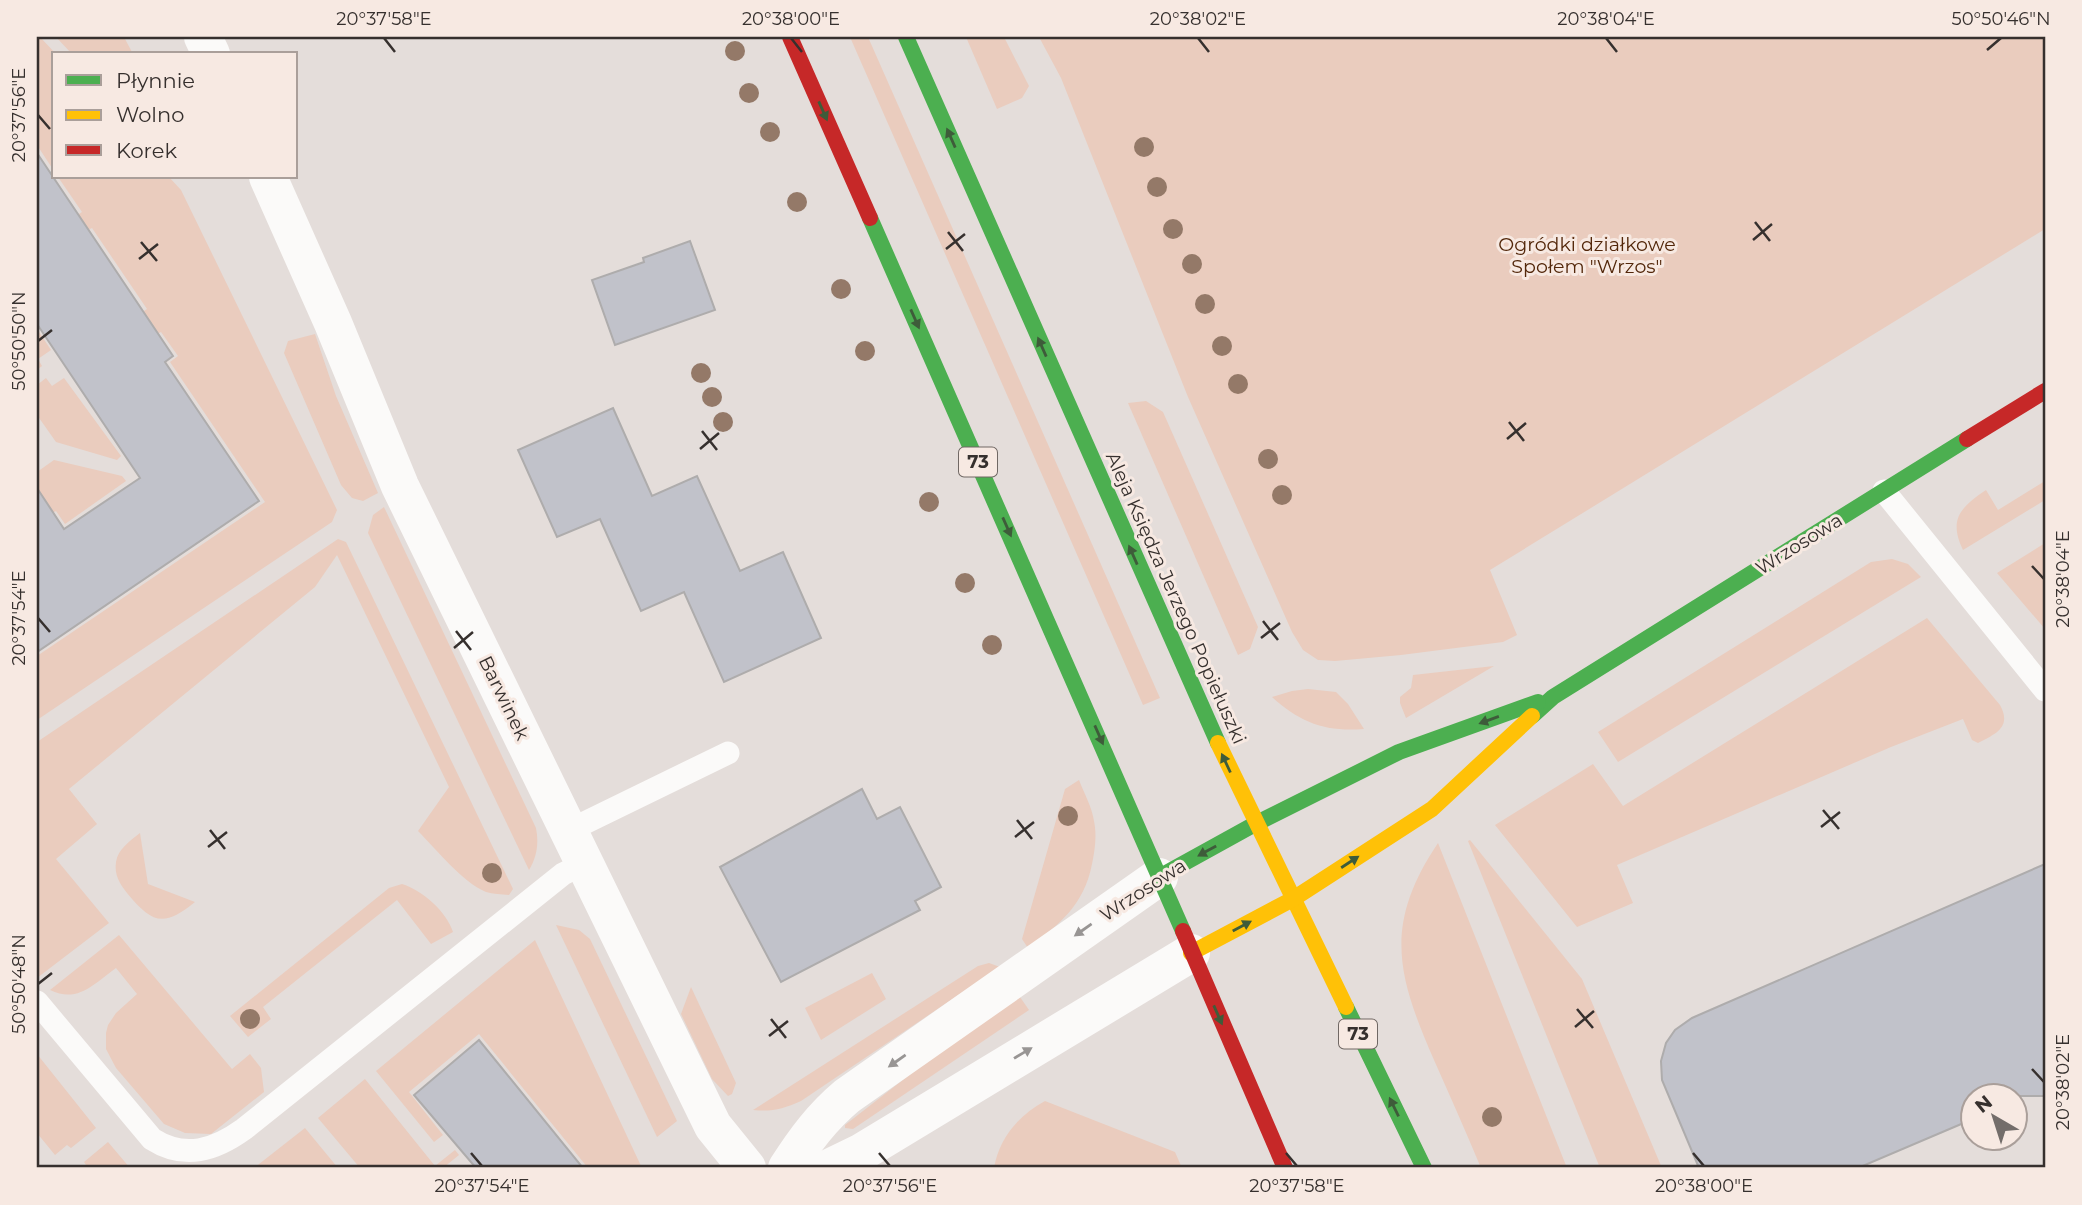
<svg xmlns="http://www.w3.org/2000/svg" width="2082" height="1205" font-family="Montserrat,sans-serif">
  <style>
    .green { fill: #eaccbe }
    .building { fill: #c1c2ca; stroke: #aeacac; stroke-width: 2 }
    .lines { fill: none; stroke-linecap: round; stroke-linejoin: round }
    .lane { stroke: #fbfaf9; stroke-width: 23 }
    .street { stroke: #fbfaf9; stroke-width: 38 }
    .fast { stroke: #4caf50; stroke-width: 16 }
    .slow { stroke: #ffc107; stroke-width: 16 }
    .jam { stroke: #c62828; stroke-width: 16 }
    .tree { fill: #947968 }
    .oneway { fill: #3e5c3a }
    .oneway2 { fill: #989594 }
    .ticks { fill: none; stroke: #36302e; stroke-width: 2.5 }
    .labels { text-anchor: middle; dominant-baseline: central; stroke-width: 6; stroke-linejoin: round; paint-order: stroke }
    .shield { fill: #f7e9e2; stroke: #706864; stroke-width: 2 }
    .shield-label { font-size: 18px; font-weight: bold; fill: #36302e }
    .park-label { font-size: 19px; fill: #53270a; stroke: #f7e9e2 }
    .street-label { font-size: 19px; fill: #36302e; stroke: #f7e9e2 }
    .neatline { fill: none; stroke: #36302e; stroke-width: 2.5 }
    .ticks-label { font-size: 18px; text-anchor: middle; fill: #36302e }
  </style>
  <rect width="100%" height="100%" fill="#e4ddda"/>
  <g class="green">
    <path d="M37,37H40L56,54H54V171L37,145Z"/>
    <path d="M56,37H124L133,54H72Z"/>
    <path d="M850,37H868L1160,698L1143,705Z"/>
    <path d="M966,37H1004L1029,86L1022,98L997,109Z"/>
    <path d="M1039,37H2045V229L1490,570L1517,635L1503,642L1401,655L1335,661L1318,660L1303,650L1292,632L1188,397L1061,78Z"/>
    <path d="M58,177H169L181,190L337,510L332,522L37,720V656L265,502L170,362L178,356L161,332L153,336L139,314L147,309L92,228L84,232L74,217L82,212Z"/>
    <path d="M37,329L51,350L38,359L42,366L37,370Z"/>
    <path d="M315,334L336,396L378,493L363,501L352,498L341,485L284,353L288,341Z"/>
    <path d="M46,378L52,386L64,378L121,456L117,460L56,442L37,415V385Z"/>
    <path d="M1146,401L1163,412L1258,627L1250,649L1238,655L1128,403Z"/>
    <path d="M54,460L122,476L126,481L65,524L56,511L52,513L37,492V472Z"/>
    <path d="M2045,481V500L1963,550C1948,519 1961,507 1986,490L1998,510Z"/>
    <path d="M384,507L536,828C539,843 537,857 529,870L368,533L373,515Z"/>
    <path d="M338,539L346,542L513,889L509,895C501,894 493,894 486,892C462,882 436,849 418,831L449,787L337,555L315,587L69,789L97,824L56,859L109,923L37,978V742Z"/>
    <path d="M2045,543V629L1997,573Z"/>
    <path d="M1892,559L1908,564L1921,577L1618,762L1598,732L1871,562Z"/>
    <path d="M1927,618L2000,705C2012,727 1996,734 1978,743L1972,740L1963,719L1891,747L1617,865L1633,903L1577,927L1495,825L1593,764L1623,806Z"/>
    <path d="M1494,666L1406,718L1400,703V697L1411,688L1413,675Z"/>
    <path d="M1308,689L1336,692L1348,704L1364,729C1325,732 1301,723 1272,697L1292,691Z"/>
    <path d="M1079,780C1084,793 1092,807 1094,821C1097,835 1095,850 1092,864C1084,905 1060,924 1028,948L1022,939L1065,789Z"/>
    <path d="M140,833L148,884L195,902C163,928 152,923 127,893C120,884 114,875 116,862C118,849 130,841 140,833Z"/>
    <path d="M1470,840L1582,979L1662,1168H1600L1468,841Z"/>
    <path d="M1438,843L1567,1168H1481C1466,1132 1450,1096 1434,1060C1397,975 1383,925 1438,843Z"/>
    <path d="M402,884C422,890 447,912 453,932L431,944L397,900L263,1007L271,1019L248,1037L230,1016L389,888Z"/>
    <path d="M556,925L579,930L590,939L677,1121L657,1137Z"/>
    <path d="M119,935L232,1069L250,1054L261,1068L264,1092L211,1134L185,1133L164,1124L116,1068L106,1049V1033L108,1025L116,1013L137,994L116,968C95,983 78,1004 50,990Z"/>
    <path d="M535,940L642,1168H588L479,1034L409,1092L443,1135L434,1142L376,1071Z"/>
    <path d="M989,963L1000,967L801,1101C783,1109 772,1112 753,1110L978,966Z"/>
    <path d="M872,973L886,999L821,1040L805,1008Z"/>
    <path d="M691,987L736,1083L732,1094L728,1096L712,1079L681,1014Z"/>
    <path d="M1020,997L1029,1010L853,1129L845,1128V1125L949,1044Z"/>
    <path d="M37,1054L96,1128L71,1148L67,1145L55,1155L37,1133Z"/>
    <path d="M365,1079L435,1166L455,1150L459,1155L443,1168H360L318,1118Z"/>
    <path d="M1045,1101L1175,1152L1182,1168H994C999,1138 1019,1115 1045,1101Z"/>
    <path d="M305,1128L338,1168H254Z"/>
    <path d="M108,1142L130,1168H81L86,1165L84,1162Z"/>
  </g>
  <g class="building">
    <path d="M37,153L173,356L165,362L259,501L37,652V488L64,529L140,478L37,324Z"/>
    <path d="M690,241L715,310L615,345L592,280L644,262L643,258Z"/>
    <path d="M613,408L652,496L697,476L740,571L783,552L821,638L724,682L684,592L641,611L600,519L557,537L518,450Z"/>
    <path d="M862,789L877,819L900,807L941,887L915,901L920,910L781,982L720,867Z"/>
    <path d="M2045,864V1096H1973V1119L1858,1168H1699L1662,1080L1661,1061L1666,1043L1675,1030L1692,1018Z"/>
    <path d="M479,1040L583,1168H476L414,1095Z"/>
  </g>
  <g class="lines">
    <g class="lane">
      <path d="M1884,491L2045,690"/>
      <path d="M568,831L728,753"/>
      <path d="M37,1002L152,1139C185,1160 215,1150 244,1129L563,874L583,864"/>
    </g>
    <g class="street">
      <path d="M203,37L211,54"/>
      <path d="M268,177L333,323L400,486L713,1126L747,1168"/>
      <path d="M787,1168C805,1140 822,1117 847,1096L1159,877"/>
      <path d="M829,1168L862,1152L1191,953"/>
    </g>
    <g class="fast">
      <path d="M906,37L1218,743"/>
      <path d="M870,218L1183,931"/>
      <path d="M1532,716L1553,697L1967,439"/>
      <path d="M1159,877L1255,824L1399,752L1538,702"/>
      <path d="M1346,1007L1424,1168"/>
    </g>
    <g class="slow">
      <path d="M1218,743L1346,1007"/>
      <path d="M1191,953L1293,899L1432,809L1532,716"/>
    </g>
    <g class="jam">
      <path d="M790,37L870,218"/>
      <path d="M1967,439L2045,391"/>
      <path d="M1183,931L1285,1168"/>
    </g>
  </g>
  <g class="tree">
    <circle cx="735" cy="51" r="10"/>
    <circle cx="749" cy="93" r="10"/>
    <circle cx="770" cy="132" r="10"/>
    <circle cx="1144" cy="147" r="10"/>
    <circle cx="1157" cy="187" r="10"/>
    <circle cx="797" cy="202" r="10"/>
    <circle cx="1173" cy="229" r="10"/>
    <circle cx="1192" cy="264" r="10"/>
    <circle cx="841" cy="289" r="10"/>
    <circle cx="1205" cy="304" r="10"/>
    <circle cx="1222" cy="346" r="10"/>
    <circle cx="865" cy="351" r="10"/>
    <circle cx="701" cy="373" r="10"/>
    <circle cx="1238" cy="384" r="10"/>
    <circle cx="712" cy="397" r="10"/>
    <circle cx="723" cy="422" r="10"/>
    <circle cx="1268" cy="459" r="10"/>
    <circle cx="1282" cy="495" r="10"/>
    <circle cx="929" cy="502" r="10"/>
    <circle cx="965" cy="583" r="10"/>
    <circle cx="992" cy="645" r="10"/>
    <circle cx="1068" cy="816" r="10"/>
    <circle cx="492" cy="873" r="10"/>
    <circle cx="250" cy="1019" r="10"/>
    <circle cx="1492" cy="1117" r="10"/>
  </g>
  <defs><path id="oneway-solid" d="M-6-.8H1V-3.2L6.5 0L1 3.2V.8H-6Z" transform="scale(1.75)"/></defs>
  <g class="oneway">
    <use href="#oneway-solid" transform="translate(823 111) rotate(66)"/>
    <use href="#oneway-solid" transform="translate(951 138) rotate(-114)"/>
    <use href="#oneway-solid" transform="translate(915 319) rotate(66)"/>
    <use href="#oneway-solid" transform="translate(1042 347) rotate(-114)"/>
    <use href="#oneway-solid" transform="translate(1007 527) rotate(66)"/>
    <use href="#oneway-solid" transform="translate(1133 555) rotate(-114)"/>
    <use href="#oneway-solid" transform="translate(1489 720) rotate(160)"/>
    <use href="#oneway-solid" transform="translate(1099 735) rotate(66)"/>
    <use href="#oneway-solid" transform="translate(1226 763) rotate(-115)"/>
    <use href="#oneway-solid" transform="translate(1207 851) rotate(151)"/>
    <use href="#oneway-solid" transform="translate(1350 862) rotate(-33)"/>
    <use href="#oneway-solid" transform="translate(1242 926) rotate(-28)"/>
    <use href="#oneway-solid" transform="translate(1218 1015) rotate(66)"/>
    <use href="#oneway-solid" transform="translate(1394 1107) rotate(-116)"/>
  </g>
  <g class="oneway2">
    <use href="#oneway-solid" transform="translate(1083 930) rotate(145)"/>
    <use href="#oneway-solid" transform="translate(1023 1053) rotate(-31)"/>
    <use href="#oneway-solid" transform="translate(897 1061) rotate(145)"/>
  </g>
  <path class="ticks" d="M384,38L395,52M791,38L802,52M1198,38L1209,52M1606,38L1617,52M1987,50L2001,38M38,115L50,129M1755,222L1770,241M948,232L963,251M1753,240L1772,224M141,242L157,261M946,249L965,234M139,259L158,244M38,341L52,330M1509,422L1524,441M702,431L717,450M1507,439L1526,423M700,449L719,433M2032,566L2044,579M38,618L50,632M1263,621L1278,640M456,631L471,650M1261,638L1280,623M454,648L473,632M1823,810L1839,829M1017,820L1032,839M1821,827L1840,812M210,830L225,849M1015,837L1034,822M208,847L227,832M38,984L52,973M1577,1009L1593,1028M771,1019L786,1038M1575,1027L1594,1011M769,1036L788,1021M2032,1069L2044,1082M471,1153L482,1166M879,1153L890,1166M1286,1153L1297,1166M1693,1153L1704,1166"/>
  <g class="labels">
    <g class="shield">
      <rect x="959" y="447.5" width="38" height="29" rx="5"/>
      <rect x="1339" y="1019.5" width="38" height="29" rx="5"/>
    </g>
    <g class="shield-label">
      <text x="978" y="462">73</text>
      <text x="1358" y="1034">73</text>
    </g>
    <g class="park-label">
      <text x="1587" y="244">Ogródki działkowe<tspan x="1587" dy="22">Społem "Wrzos"</tspan></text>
    </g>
    <g class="street-label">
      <text transform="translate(1799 544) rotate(-32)">Wrzosowa</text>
      <text transform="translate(1176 598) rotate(66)">Aleja Księdza Jerzego Popiełuszki</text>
      <text transform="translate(504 698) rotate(64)">Barwinek</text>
      <text transform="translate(1143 890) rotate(-33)">Wrzosowa</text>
    </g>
  </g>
  <rect width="2082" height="1205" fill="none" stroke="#f7e9e2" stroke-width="77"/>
  <rect x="52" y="52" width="245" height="126" fill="#f7e9e2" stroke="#aa9f9a" stroke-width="2"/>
  <rect x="66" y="75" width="35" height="10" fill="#4caf50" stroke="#aa9f9a" stroke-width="2"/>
  <text x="116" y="88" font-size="21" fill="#36302e">Płynnie</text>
  <rect x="66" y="110" width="35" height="10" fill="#ffc107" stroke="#aa9f9a" stroke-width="2"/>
  <text x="116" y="122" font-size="21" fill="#36302e">Wolno</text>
  <rect x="66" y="145" width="35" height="10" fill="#c62828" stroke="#aa9f9a" stroke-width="2"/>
  <text x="116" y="158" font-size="21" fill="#36302e">Korek</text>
  <g transform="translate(1994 1117) rotate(321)"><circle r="33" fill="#f7e9e2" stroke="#aa9f9a" stroke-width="2"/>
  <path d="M0-5L12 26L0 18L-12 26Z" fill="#736d6a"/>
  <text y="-10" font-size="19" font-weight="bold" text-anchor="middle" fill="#36302e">N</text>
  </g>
  <rect x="38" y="38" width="2006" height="1128" class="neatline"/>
  <g class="ticks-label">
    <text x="384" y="25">20°37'58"E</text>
    <text x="791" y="25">20°38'00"E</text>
    <text x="1198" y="25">20°38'02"E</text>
    <text x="1606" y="25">20°38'04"E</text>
    <text x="2001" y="25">50°50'46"N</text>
    <text transform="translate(19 115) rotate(-90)" y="6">20°37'56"E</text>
    <text transform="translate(19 341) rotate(-90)" y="6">50°50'50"N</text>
    <text transform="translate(2063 579) rotate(-90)" y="6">20°38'04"E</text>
    <text transform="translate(19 618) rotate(-90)" y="6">20°37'54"E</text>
    <text transform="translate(19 984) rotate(-90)" y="6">50°50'48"N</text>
    <text transform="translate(2063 1082) rotate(-90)" y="6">20°38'02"E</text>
    <text x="482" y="1192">20°37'54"E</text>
    <text x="890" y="1192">20°37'56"E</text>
    <text x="1297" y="1192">20°37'58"E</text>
    <text x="1704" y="1192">20°38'00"E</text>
  </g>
</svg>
